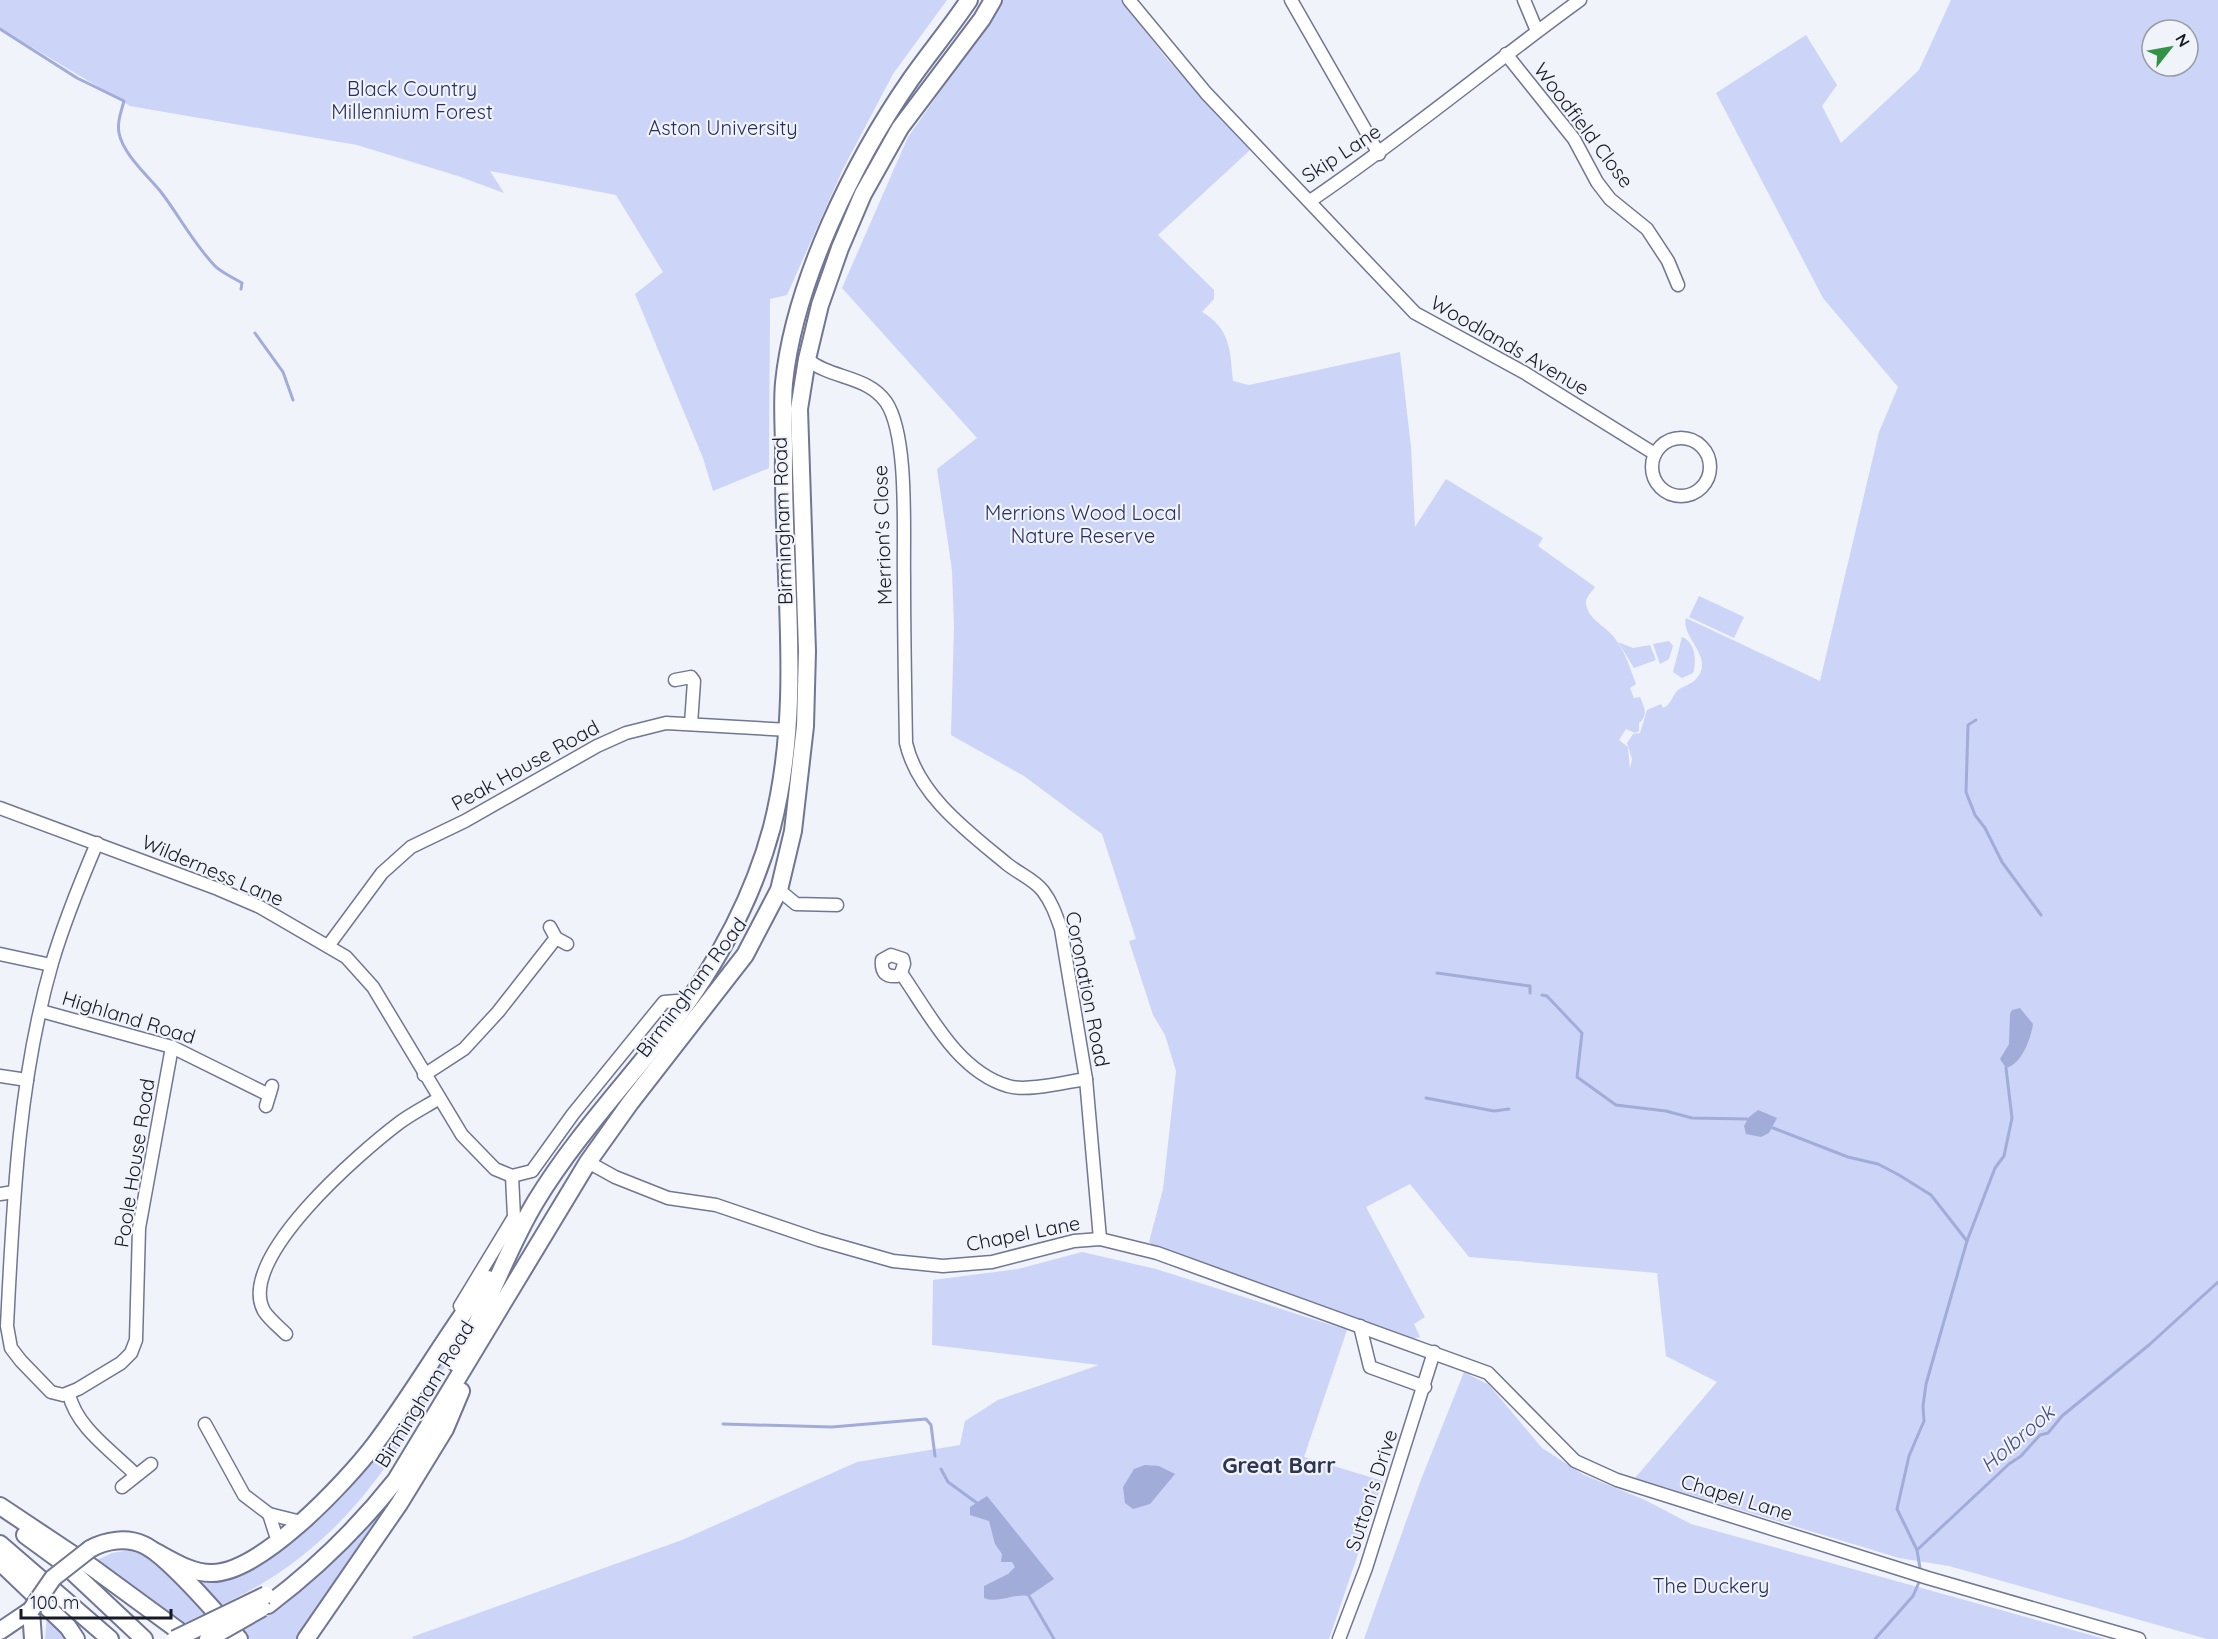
<svg xmlns="http://www.w3.org/2000/svg" width="2218" height="1639" font-family="Quicksand,sans-serif">
  <style>
    .green { fill: #ccd4f8; fill-rule: evenodd }
    .water { fill: #a2acd8 }
    .lines { fill: none; stroke-linecap: round; stroke-linejoin: round }
    .stream { stroke: #a2acd8; stroke-width: 3 }
    .minor-casing { stroke: #707693; stroke-width: 15 }
    .highway-casing { stroke: #707693; stroke-width: 20 }
    .minor { stroke: #fff; stroke-width: 12 }
    .highway { stroke: #fff; stroke-width: 16 }
    .highway-bridge-casing { stroke: #707693; stroke-width: 20; stroke-linecap: butt }
    .highway-bridge { stroke: #fff; stroke-width: 16 }
    .labels { text-anchor: middle; dominant-baseline: central; stroke-width: 4.5; stroke-linejoin: round; paint-order: stroke }
    .park-label { font-size: 20px; fill: #272d63; stroke: #f1f3fa }
    .street-label { font-size: 20px; fill: #171925; stroke: #f1f3fa }
    .water-label { font-size: 21px; font-style: italic; fill: #434d86; stroke: #f1f3fa }
    .quarter-label { font-size: 22px; font-weight: bold; fill: #30354f; stroke: #f1f3fa }
  </style>
  <rect width="100%" height="100%" fill="#f1f3fa"/>
  <g class="green">
    <path d="M0,0H947L893,74L843,169L787,295L770,299L769,468L713,491L703,458L635,294L663,272L616,195L490,171L504,193L458,176L357,145L130,106L0,28Z"/>
    <path d="M996,0H1121L1167,59L1250,150L1158,235L1214,290V299L1202,312C1231,329 1230,351 1233,381L1249,385L1400,352L1411,447L1415,527L1446,479L1543,538L1538,546L1595,587C1592,592 1585,597 1586,604C1588,619 1605,626 1614,637C1625,651 1630,668 1636,684L1630,688L1634,698L1640,697C1644,707 1649,715 1639,723V731L1635,733L1626,729L1619,740L1628,747L1630,769L1632,759L1627,743L1633,734L1640,733L1647,710L1661,704L1663,708C1671,705 1672,696 1678,690C1683,686 1690,685 1695,680C1717,658 1680,638 1686,618L1820,681L1879,432L1898,387L1823,298L1716,93L1806,35L1837,85L1822,106L1841,143L1919,70L1951,0H2218V1639H2207L1949,1566L1899,1558L1635,1478L1717,1382L1666,1356L1657,1273L1469,1257L1410,1184L1366,1207L1425,1317L1414,1324L1420,1337L1412,1339L1155,1247L1149,1242L1163,1189L1176,1071L1165,1035L1153,1015L1129,941L1136,939L1102,834L1024,776L951,735L954,627L952,570L937,469L977,438L842,288L908,137L968,52ZM2152,30H2188V66H2152Z"/>
    <path d="M1699,596L1744,617L1734,638L1689,617Z"/>
    <path d="M1682,637C1695,642 1697,660 1693,673L1682,678L1673,672Z"/>
    <path d="M1669,641L1673,646L1669,659L1660,664L1653,644Z"/>
    <path d="M1618,642L1633,648L1650,645L1656,660L1634,668Z"/>
    <path d="M1082,1252L1156,1269L1347,1330L1304,1457L1383,1481L1329,1639H413L412,1637L682,1540L857,1462L960,1445L965,1421L998,1400L1099,1365L932,1345L933,1280L1018,1269Z"/>
    <path d="M464,1327C408,1447 345,1549 221,1605L195,1575L238,1573L409,1410Z"/>
    <path d="M1464,1372L1489,1385L1542,1448L1584,1475L1645,1500L1691,1524L2105,1639H1364L1422,1477Z"/>
    <path d="M435,1437L300,1639H250L242,1630L268,1613Z"/>
    <path d="M130,1550L146,1553L210,1611L184,1623L95,1561L112,1553Z"/>
    <path d="M47,1614L70,1639H45Z"/>
  </g>
  <g class="water">
    <path d="M2020,1008L2033,1024C2031,1039 2021,1065 2006,1068L2000,1059L2009,1044L2010,1014L2012,1010Z"/>
    <path d="M1758,1110L1777,1118L1769,1133L1761,1137L1746,1134L1744,1126L1749,1117Z"/>
    <path d="M1145,1465L1159,1466L1175,1474L1150,1504L1133,1509L1125,1503L1123,1487L1134,1469Z"/>
    <path d="M987,1496L1054,1579L1029,1596C1014,1593 998,1604 984,1598V1586L1008,1574L1015,1567L1012,1562H1001L1002,1554L995,1544L989,1521L970,1515V1507Z"/>
  </g>
  <g class="lines">
    <g class="stream">
      <path d="M0,29L77,78L124,101C121,112 117,122 119,133C123,154 148,176 161,192C180,217 193,243 215,266C222,273 234,278 242,283L241,289"/>
      <path d="M255,333L283,372L293,400"/>
      <path d="M1976,720L1968,725L1966,792L1975,815L1985,828L2002,862L2041,915"/>
      <path d="M1437,973L1530,986V993"/>
      <path d="M1542,995L1547,996L1582,1033L1577,1077L1616,1105L1666,1111L1692,1118L1747,1119"/>
      <path d="M1426,1098L1494,1111L1509,1109"/>
      <path d="M1773,1128L1848,1157L1878,1164L1899,1175L1931,1195L1967,1241L1926,1384L1923,1406L1924,1421L1909,1456L1897,1509L1917,1550"/>
      <path d="M1967,1241L1995,1168L2004,1156L2012,1118L2006,1068"/>
      <path d="M723,1424L832,1427L926,1419L931,1425L935,1456"/>
      <path d="M941,1469L948,1482L977,1503"/>
      <path d="M1921,1574L1917,1550L2009,1464L2021,1456L2040,1435L2048,1433L2062,1416L2149,1345L2218,1282"/>
      <path d="M1029,1596L1054,1639"/>
      <path d="M1875,1639L1913,1596L1920,1580"/>
    </g>
    <g class="minor-casing">
      <g id="minor">
        <path d="M1129,0L1206,93L1415,313L1525,373L1655,454"/>
        <path d="M1291,0L1379,154"/>
        <path d="M1524,0L1537,31"/>
        <path d="M1506,54L1574,139L1597,182L1610,199L1647,229L1668,261L1678,285"/>
        <path d="M1310,201C1403,138 1489,66 1580,0"/>
        <path d="M807,359C830,379 867,375 886,402C909,436 903,535 904,578C904,633 905,688 906,743C918,795 967,831 1007,864C1018,873 1035,880 1043,891C1052,903 1056,915 1061,929L1086,1079L1100,1239"/>
        <circle cx="1681" cy="467" r="29"/>
        <path d="M675,680L691,677L694,681L691,724"/>
        <path d="M0,808L218,889L260,907L346,957L373,987L462,1135L495,1169L512,1176L532,1171L573,1114L664,1002L690,1000"/>
        <path d="M97,843C80,883 64,922 52,963C18,1081 13,1205 7,1326L11,1348L21,1361L51,1392L63,1395L78,1389L121,1363L131,1353L136,1340L139,1228L172,1047"/>
        <path d="M779,890L796,904L837,905"/>
        <path d="M550,927L556,938L567,944"/>
        <path d="M328,946L382,873L411,847L465,821L597,746L626,733L666,723L789,730"/>
        <path d="M0,954L51,965"/>
        <path d="M901,973L897,976C885,977 881,972 882,960L891,955L903,959L904,964L901,973C929,1013 957,1071 1008,1086C1026,1092 1066,1082 1086,1079"/>
        <path d="M41,1011L172,1047L269,1095"/>
        <path d="M424,1075L464,1049L498,1012L556,938"/>
        <path d="M0,1076L27,1080"/>
        <path d="M266,1106L272,1086"/>
        <path d="M588,1162L615,1177L668,1198L716,1205L819,1240L893,1261L943,1266L992,1262L1074,1241L1100,1239L1157,1253L1488,1373L1575,1461L1617,1480L1928,1578L2139,1639"/>
        <path d="M0,1194L14,1192"/>
        <path d="M460,1306L514,1217L512,1176"/>
        <path d="M1360,1326L1370,1367L1425,1387"/>
        <path d="M286,1334C279,1327 269,1319 264,1311C235,1259 362,1151 399,1123C411,1114 425,1107 438,1099"/>
        <path d="M69,1394C76,1427 112,1451 135,1474"/>
        <path d="M205,1424L244,1495L269,1514L301,1522"/>
        <path d="M122,1487L151,1464"/>
        <path d="M269,1514L278,1542"/>
        <path d="M1339,1639L1366,1568L1434,1352"/>
      </g>
    </g>
    <g class="highway-casing">
      <g id="highway">
        <path d="M456,1363C487,1311 505,1252 536,1201C572,1142 618,1092 660,1039C711,975 751,906 772,827C804,702 782,578 784,451C784,429 782,406 784,383C794,283 854,161 911,79C930,52 951,27 969,0"/>
        <path d="M0,1506L93,1568L190,1639"/>
        <path d="M25,1535L62,1562L144,1639"/>
        <path d="M0,1544L110,1639"/>
        <path d="M90,1549C106,1540 127,1537 144,1545C168,1556 220,1617 239,1639"/>
        <path d="M156,1552C173,1561 191,1573 211,1573C260,1574 346,1482 375,1444C415,1391 448,1332 488,1279"/>
        <path d="M0,1562L68,1627L76,1639"/>
        <path d="M268,1605C317,1568 358,1528 396,1480L588,1162L630,1103L745,955L779,890L793,831L805,726L807,651L799,409L807,359L820,305L840,248L863,194L900,128L982,19L993,0"/>
        <path d="M31,1610L33,1639"/>
        <path d="M0,1631L31,1610"/>
        <path d="M306,1639L399,1504L445,1429L461,1391"/>
      </g>
    </g>
    <use href="#minor" class="minor"/>
    <use href="#highway" class="highway"/>
    <g class="highway-bridge-casing">
      <g id="highway-bridge">
        <path d="M31,1610L53,1578L90,1549"/>
        <path d="M175,1639L266,1595"/>
        <path d="M208,1639L262,1608"/>
      </g>
    </g>
    <use href="#highway-bridge" class="highway-bridge"/>
  </g>
  <g class="labels">
    <g class="park-label">
      <text x="412" y="88">Black Country<tspan x="412" dy="23">Millennium Forest</tspan></text>
      <text x="723" y="127">Aston University</text>
      <text x="1083" y="512">Merrions Wood Local<tspan x="1083" dy="23">Nature Reserve</tspan></text>
      <text x="1711" y="1585">The Duckery</text>
    </g>
    <g class="street-label">
      <text transform="translate(1584 125) rotate(53)">Woodfield Close</text>
      <text transform="translate(1341 153) rotate(-33)">Skip Lane</text>
      <text transform="translate(1510 345) rotate(30)">Woodlands Avenue</text>
      <text transform="translate(782 521) rotate(-92)">Birmingham Road</text>
      <text transform="translate(882 535) rotate(-92)">Merrion's Close</text>
      <text transform="translate(525 765) rotate(-29)">Peak House Road</text>
      <text transform="translate(213 870) rotate(23)">Wilderness Lane</text>
      <text transform="translate(691 987) rotate(-53)">Birmingham Road</text>
      <text transform="translate(1088 989) rotate(79)">Coronation Road</text>
      <text transform="translate(129 1017) rotate(17)">Highland Road</text>
      <text transform="translate(134 1163) rotate(-81)">Poole House Road</text>
      <text transform="translate(1023 1233) rotate(-11)">Chapel Lane</text>
      <text transform="translate(424 1394) rotate(-58)">Birmingham Road</text>
      <text transform="translate(1371 1490) rotate(-72)">Sutton's Drive</text>
      <text transform="translate(1737 1497) rotate(17)">Chapel Lane</text>
    </g>
    <g class="water-label">
      <text transform="translate(2017 1438) rotate(-41)">Holbrook</text>
    </g>
    <g class="quarter-label">
      <text x="1279" y="1465">Great Barr</text>
    </g>
  </g>
  <g transform="translate(2170 48) rotate(59)"><circle r="28" fill="#f1f3fa" stroke="#9a9ca5" stroke-width="1.5"/>
  <path d="M0-4.5L10 22L0 15L-10 22Z" fill="#329347"/>
  <text y="-9" font-size="16" font-weight="bold" text-anchor="middle" fill="#171925">N</text>
  </g>
  <path d="M21 1609v9h150v-9" fill="none" stroke="#171925" stroke-width="3"/>
  <text x="30" y="1609" font-size="18" fill="#171925" stroke="#f1f3fa" stroke-width="4.5" paint-order="stroke">100 m</text>
</svg>
